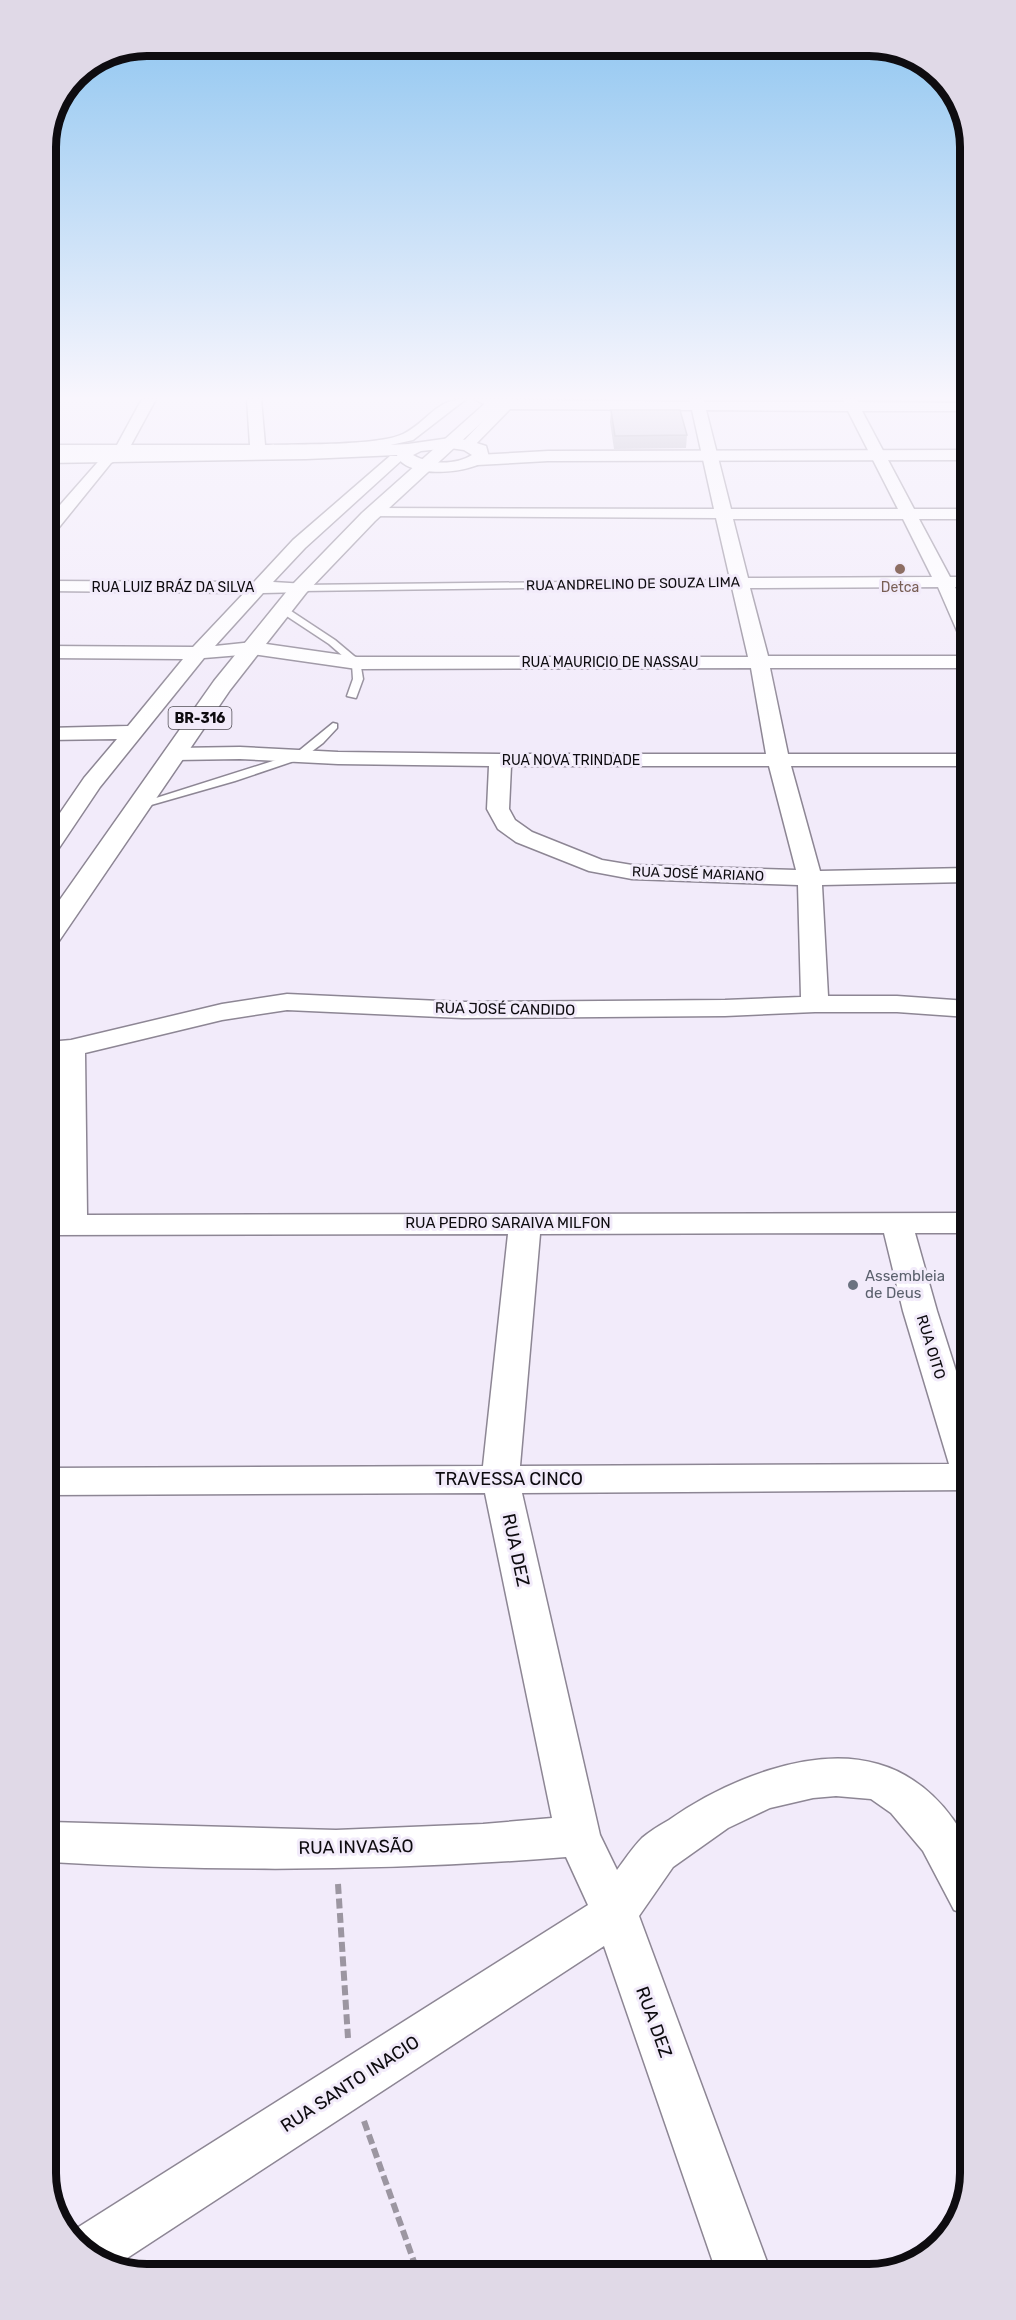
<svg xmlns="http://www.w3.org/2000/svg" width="1016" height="2320" font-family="Rubik,sans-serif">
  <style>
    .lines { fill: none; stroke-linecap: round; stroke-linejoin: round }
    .lane-casing { stroke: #8d8694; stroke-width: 3 }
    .street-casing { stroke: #8d8694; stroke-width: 3 }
    .secondary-casing { stroke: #8d8694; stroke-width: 3 }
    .primary-casing { stroke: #8d8694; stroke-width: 3 }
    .highway-casing { stroke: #8d8694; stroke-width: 3 }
    .path { stroke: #9c96a1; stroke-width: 6; stroke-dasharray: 10 4.5; stroke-linecap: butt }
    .lane { fill: #fff; fill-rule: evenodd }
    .street { fill: #fff; fill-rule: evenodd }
    .secondary { fill: #fff; fill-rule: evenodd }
    .primary { fill: #fff; fill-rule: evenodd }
    .highway { fill: #fff; fill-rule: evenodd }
    .wall { fill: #a5a3b0 }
    .building { fill: #c0becd; stroke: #868590; stroke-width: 1.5 }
    .education-dot { fill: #8d6e63; stroke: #f2ebfa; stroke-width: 2 }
    .worship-dot { fill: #6b7280; stroke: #f2ebfa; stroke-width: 2 }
    .labels { text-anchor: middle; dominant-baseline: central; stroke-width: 6; stroke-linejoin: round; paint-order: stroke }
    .far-street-label { font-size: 14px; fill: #0e0c10; stroke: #f2ebfa }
    .far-education-label { font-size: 14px; fill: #785e54; stroke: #f2ebfa }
    .shield { fill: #f2ebfa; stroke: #524f56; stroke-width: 1.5 }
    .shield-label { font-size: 14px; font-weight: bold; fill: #0e0c10 }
    .street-label { font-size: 15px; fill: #0e0c10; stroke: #f2ebfa }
    .worship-label { font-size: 15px; fill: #5b616d; stroke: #f2ebfa; text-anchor: start }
    .near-street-label { font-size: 18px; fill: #0e0c10; stroke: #f2ebfa }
    .rim { fill: none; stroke: #0e0c10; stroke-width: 8 }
  </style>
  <rect width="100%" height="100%" fill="#f2ebfa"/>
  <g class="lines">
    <g class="lane-casing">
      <g id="lane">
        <path d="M739,580L742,581V585L300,591L296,588L300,585Z"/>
        <path d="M279,607H285L335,640L360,661L363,679L356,698L347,696L353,679L352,664L329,644L279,611Z"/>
        <path d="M333,723L337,724V728L323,743L303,758L235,781L144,807L140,808L134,805L295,754Z"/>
      </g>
    </g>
    <g class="street-casing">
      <g id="street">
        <path d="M142,399H156L131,445H250L247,399H261L265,445C297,444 377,446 403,434C428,422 435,399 466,399L413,440L377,448L265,454L258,459L251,455H126L111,463L52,536L46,537V521L104,455H46V445H117Z"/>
        <path d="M474,399L690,402L689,399H703L704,402H844L842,399H856L858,402L966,403V411H862L914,509H967V519H919L950,577H967V587H955L967,612V639L960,637L958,633L938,587L750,588L768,656H967V668H770L788,754H967V766H791L820,871L968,868V882L822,885L828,996H897L968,1001V1017L897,1012H815L725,1016L462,1018L287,1010L222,1020L85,1053L87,1215L968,1213V1233H915L937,1311L969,1412V1490L522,1493L600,1835L617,1870C625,1859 633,1847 642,1838C650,1831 660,1825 669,1820C723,1782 811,1744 878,1764C918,1775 953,1809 969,1848C974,1859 970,1901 970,1916L954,1910L923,1851L891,1813L871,1799L836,1796L813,1798L770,1808L728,1828L673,1867L639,1916L770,2270L716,2271L604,1946L115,2266L84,2254L69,2233L588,1905L566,1857C394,1871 221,1872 50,1862V1822L336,1830L483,1824L552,1818L485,1493L49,1495V1468L483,1466L508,1234L48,1235V1215H55L57,1058H48V1042L71,1040L222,1004L287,994L462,1002L725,1000L801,997L798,885L632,879L589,871L516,842L498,829L487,809L489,766L338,764L240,759L175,760L167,759L164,754L167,749L175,748L240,747L338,752L500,754H766L751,668L357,669L253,654L204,658L100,787L55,854L47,856V832L84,778L117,739L47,740V728L128,726L183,659L47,658L46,646L193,647L244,593L46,591V581L254,582L293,540L390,456H400L403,459L305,548L273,582L306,584L309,588L306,592L263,593L215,646L253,642L357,657H748L716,518L365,516L363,513L371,508L714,509L692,410L510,409L472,448L467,449L460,445L494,409ZM706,410L848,411L898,509H731ZM733,519H903L932,577L748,578ZM511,766H769L796,870L632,865L602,860L532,832L515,820L509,809ZM884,1233L903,1311L949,1464L520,1466L540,1234Z"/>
      </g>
    </g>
    <g class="secondary-casing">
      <path id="secondary" d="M966,450V460L548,461L477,465L469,460L477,455L548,451Z"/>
    </g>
    <g class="primary-casing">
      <path id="primary" d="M450,438L467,440L486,446L489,457C475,475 404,479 397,455L306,459L46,463V453L306,449L408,444ZM450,448L464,450L472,455C456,465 430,465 413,455L421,451Z"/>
    </g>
    <g class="highway-casing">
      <path id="highway" d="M490,399H507L375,521L306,593L230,690L57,944L47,946V918L214,681L292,585L362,513Z"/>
    </g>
    <g class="path">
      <path d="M338,1884L348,2038"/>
      <path d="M364,2121L418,2273"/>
    </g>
    <use href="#lane" class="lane"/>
    <use href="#street" class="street"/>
    <use href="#secondary" class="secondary"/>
    <use href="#primary" class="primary"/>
    <use href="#highway" class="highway"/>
  </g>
  <path class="wall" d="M611,410L687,435L686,448L614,449L610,422Z"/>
  <path class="building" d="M611,410H680L687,435L615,436Z"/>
  <linearGradient id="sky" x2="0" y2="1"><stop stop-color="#8bc4f0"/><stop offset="0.55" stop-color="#f9f6fd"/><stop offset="1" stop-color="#f9f6fd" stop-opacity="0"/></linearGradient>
  <rect width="1016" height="724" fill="url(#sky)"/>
  <circle class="education-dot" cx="900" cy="569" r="6"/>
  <circle class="worship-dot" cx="853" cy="1285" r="6"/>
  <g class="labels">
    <g class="far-street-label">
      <text transform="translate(633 584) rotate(-1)">RUA ANDRELINO DE SOUZA LIMA</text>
      <text x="173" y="587">RUA LUIZ BRÁZ DA SILVA</text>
      <text x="610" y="662">RUA MAURICIO DE NASSAU</text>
      <text x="571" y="760">RUA NOVA TRINDADE</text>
      <text transform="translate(698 874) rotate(2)">RUA JOSÉ MARIANO</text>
    </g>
    <g class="far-education-label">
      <text x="900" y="587">Detca</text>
    </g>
    <rect class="shield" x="168.5" y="707" width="63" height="22" rx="4.5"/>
    <g class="shield-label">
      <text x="200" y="718">BR-316</text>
    </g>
    <g class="street-label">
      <text transform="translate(505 1009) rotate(1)">RUA JOSÉ CANDIDO</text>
      <text x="508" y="1223">RUA PEDRO SARAIVA MILFON</text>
      <text transform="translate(931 1347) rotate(73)">RUA OITO</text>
    </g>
    <g class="worship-label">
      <text x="865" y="1276">Assembleia<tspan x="865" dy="17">de Deus</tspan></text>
    </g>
    <g class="near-street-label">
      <text x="509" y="1479">TRAVESSA CINCO</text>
      <text transform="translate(516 1550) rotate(78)">RUA DEZ</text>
      <text transform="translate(356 1847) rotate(-1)">RUA INVASÃO</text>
      <text transform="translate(654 2022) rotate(70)">RUA DEZ</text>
      <text transform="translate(350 2084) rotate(-33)">RUA SANTO INACIO</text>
    </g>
  </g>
  <path d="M0 0H1016V2320H0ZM147 56H869A91 91 0 0 1 960 147V2173A91 91 0 0 1 869 2264H147A91 91 0 0 1 56 2173V147A91 91 0 0 1 147 56Z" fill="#e0d9e7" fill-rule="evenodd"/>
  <path class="rim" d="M147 56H869A91 91 0 0 1 960 147V2173A91 91 0 0 1 869 2264H147A91 91 0 0 1 56 2173V147A91 91 0 0 1 147 56Z"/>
</svg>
